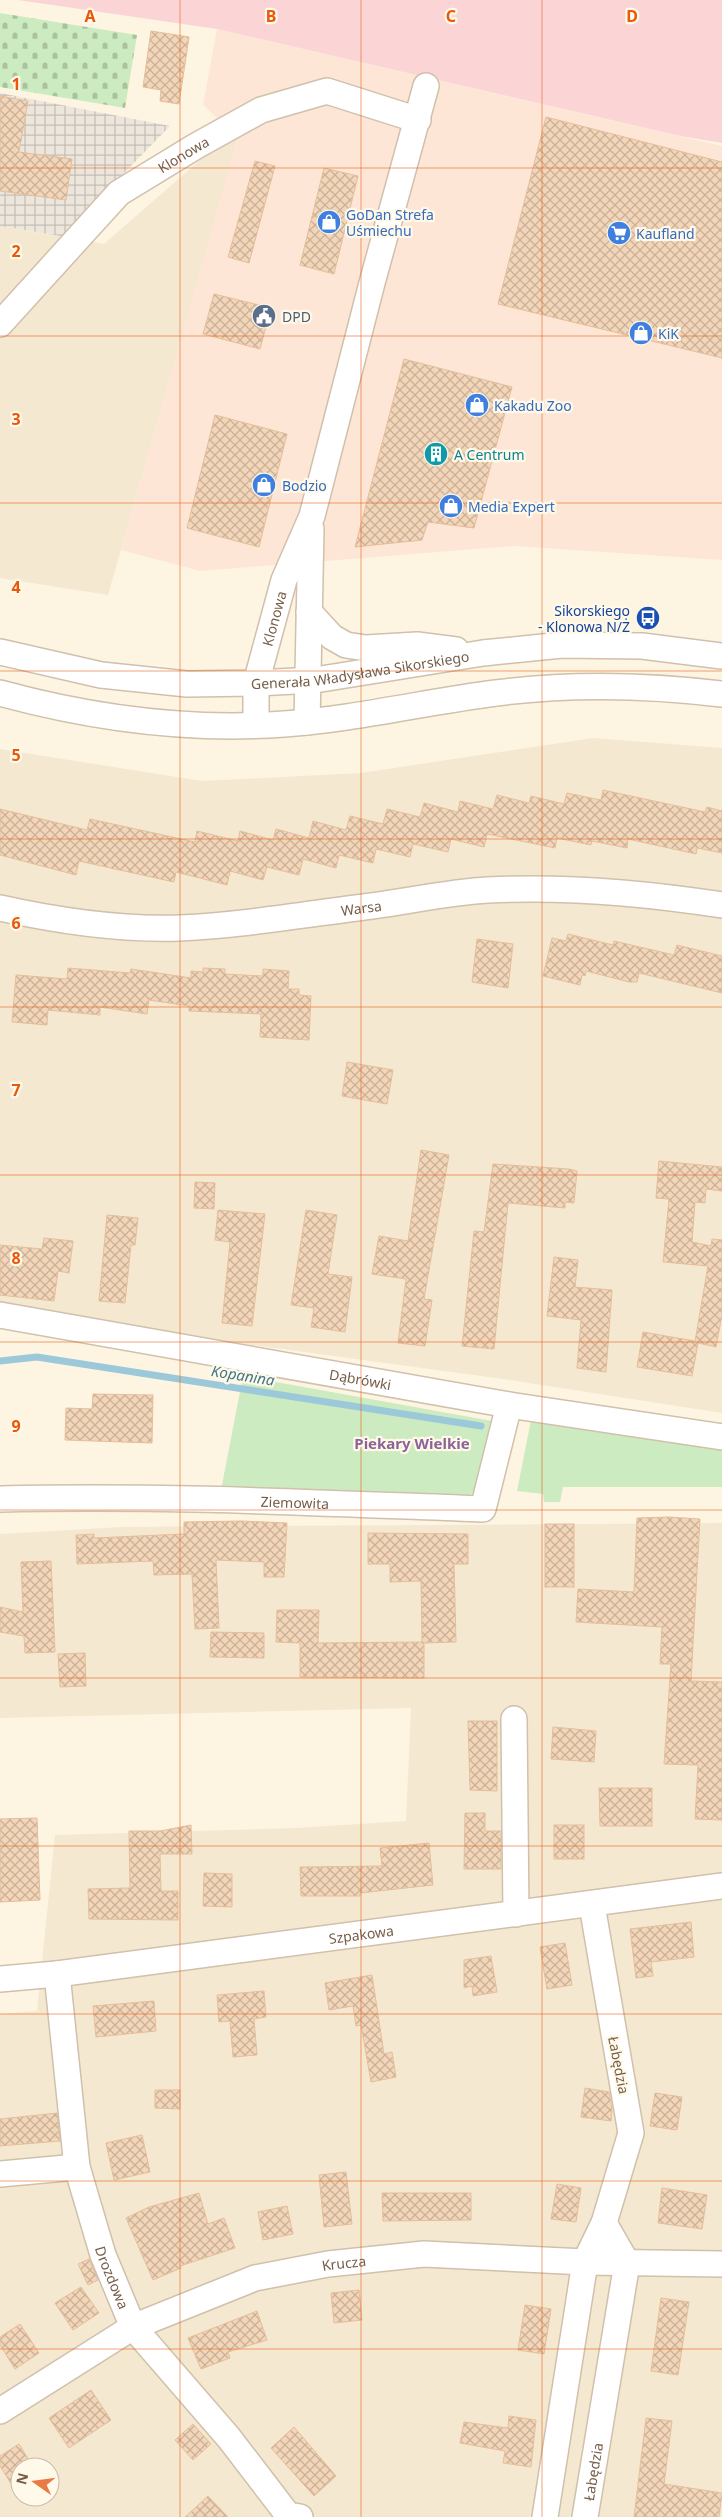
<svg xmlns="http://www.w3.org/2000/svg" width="722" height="2517" font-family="'Noto Sans',sans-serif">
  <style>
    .residential { fill: #f5e8d1; fill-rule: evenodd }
    .commercial { fill: #fee6d6 }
    .industrial { fill: url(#industrial-grid) }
    .medical { fill: #fbd5d6 }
    .grass { fill: #cdebc1 }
    .cemetery { fill: url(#cemetery-stones) }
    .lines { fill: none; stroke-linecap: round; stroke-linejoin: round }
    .stream { stroke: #9cc9d9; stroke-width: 7 }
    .building { fill: url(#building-cross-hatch); stroke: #e6be99 }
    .minor-casing { stroke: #d0c0ac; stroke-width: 28 }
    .minor { stroke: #fff; stroke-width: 25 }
    .grid { fill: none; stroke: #e8590c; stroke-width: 1; stroke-opacity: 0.55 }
    .labels { text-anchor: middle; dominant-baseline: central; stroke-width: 4.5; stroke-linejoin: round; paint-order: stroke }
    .street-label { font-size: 14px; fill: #755d48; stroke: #fff9e9 }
    .shop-label { font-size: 14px; fill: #366cbe; stroke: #fff9e9; text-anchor: start }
    .service-label { font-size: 14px; fill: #4e5e75; stroke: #fff9e9; text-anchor: start }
    .culture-label { font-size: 14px; fill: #0d838f; stroke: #fff9e9; text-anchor: start }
    .transit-label { font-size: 14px; fill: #164399; stroke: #fff9e9; text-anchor: end }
    .water-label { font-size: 15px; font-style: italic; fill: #41768a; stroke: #fff9e9 }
    .neighbourhood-label { font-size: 15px; font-weight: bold; fill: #8c6399; stroke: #fff9e9 }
    .grid-label { font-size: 16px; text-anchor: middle; font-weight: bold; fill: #e8590c; stroke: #fff9e9; stroke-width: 4.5; stroke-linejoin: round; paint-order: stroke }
  </style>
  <defs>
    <pattern id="industrial-grid" width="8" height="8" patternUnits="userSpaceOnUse" patternTransform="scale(1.25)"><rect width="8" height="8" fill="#ece6dd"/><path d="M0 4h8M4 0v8" fill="none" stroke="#c4beb5"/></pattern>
    <pattern id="cemetery-stones" width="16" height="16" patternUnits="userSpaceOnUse" patternTransform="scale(1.25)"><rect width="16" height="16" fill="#cdebc1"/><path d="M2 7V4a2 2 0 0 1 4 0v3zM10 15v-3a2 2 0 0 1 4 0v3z" fill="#abc29f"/></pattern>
    <pattern id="building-cross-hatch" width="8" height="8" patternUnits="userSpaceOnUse" patternTransform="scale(1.25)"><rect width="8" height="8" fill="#f3d6b9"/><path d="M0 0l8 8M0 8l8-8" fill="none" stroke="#c9b198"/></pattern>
  </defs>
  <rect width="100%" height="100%" fill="#fdf5e2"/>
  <g class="residential">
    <path d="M239,137L108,595L0,578V226L104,244L222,141Z"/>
    <path d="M593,738L722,748V1413L503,1379L0,1311V749L202,781L361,773Z"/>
    <path d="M722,1523V2517H0V2014L37,2011L55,1835L296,1828L406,1821L411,1708L0,1718V1534L122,1527ZM20,2467H50V2497H20Z"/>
  </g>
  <path class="commercial" d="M217,29L722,146V560L514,546L200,571L121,550L238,137L203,105Z"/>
  <path class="industrial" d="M0,93L170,126L85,213L66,237L0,226Z"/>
  <path class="medical" d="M18,0H722V143L680,136L217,29Z"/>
  <g class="grass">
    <path d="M243,1376L492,1421L486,1479L470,1495L221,1490Z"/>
    <path d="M531,1420L722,1447V1487H563L560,1502H544L543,1494L517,1491Z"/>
  </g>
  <path class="cemetery" d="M0,13L137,35L125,108L0,87Z"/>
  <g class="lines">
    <path class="stream" d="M0,1361L37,1357L481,1426"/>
  </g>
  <g class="building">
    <path d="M151,31L189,37L179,104L160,101L161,90L143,87Z"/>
    <path d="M0,96L28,101L19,152L72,159L66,200L0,191Z"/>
    <path d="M546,117L722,162V358L498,304Z"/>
    <path d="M255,161L275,166L249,263L228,257Z"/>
    <path d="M324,168L358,176L334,274L300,265Z"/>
    <path d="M214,294L271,308L260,349L203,334Z"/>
    <path d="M404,359L512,387L474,528L428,522L422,540L355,547Z"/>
    <path d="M215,415L287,434L259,547L187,528Z"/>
    <path d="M603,790L705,812L707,807L722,811V853L697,848L696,854L628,839L627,848L592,841L591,845L557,838L555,848L487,834L484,847L451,839L448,852L413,844L410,857L376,849L373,863L339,855L336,868L303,859L299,875L267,867L263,880L230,871L227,885L176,872L174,882L79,861L76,875L0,855V809L87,830L90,819L195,842L197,831L238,841L240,831L273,840L276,829L309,838L313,821L346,830L350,816L383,824L387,809L420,817L424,803L458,812L460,801L493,809L497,795L529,803L531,796L564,804L567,793L601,800Z"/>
    <path d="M568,934L613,945L614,941L674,955L677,945L722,956V993L639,973L637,982H629L586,971L585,976L582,975L580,985L543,976L552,938L566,941Z"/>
    <path d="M477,939L513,944L508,988L472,982Z"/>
    <path d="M68,968L130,973L131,969L191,978V971L203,972V968L225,969V974L263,976V969L289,971L288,989H299V995L311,996L309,1040L260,1037L261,1014L189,1011V1006L149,1000L147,1014L100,1007V1015L48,1010L47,1025L12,1022L16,975L67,979Z"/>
    <path d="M347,1062L393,1070L387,1104L342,1096Z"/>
    <path d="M421,1150L449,1155L424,1299L432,1300L425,1346L398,1343L406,1279L372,1274L379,1236L408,1241Z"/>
    <path d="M659,1161L722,1167V1191L706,1189L705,1203L695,1202L692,1242L711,1246L712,1239L722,1240V1315L716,1347L698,1343L692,1376L637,1367L643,1332L695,1341L708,1266L663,1262L669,1199L656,1198Z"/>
    <path d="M493,1164L569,1169L577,1171L574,1203L565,1202V1208L508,1203L494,1349L462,1346L474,1231L484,1232Z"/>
    <path d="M195,1182L215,1183L214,1209L194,1208Z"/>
    <path d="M218,1210L265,1214L252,1326L222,1323L230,1242L215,1240Z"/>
    <path d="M306,1210L337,1215L328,1274L352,1277L345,1332L311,1327L314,1308L291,1305Z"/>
    <path d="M107,1215L138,1218L135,1245H131L125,1303L99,1301Z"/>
    <path d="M44,1238L73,1241L69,1273L58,1271L54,1301L0,1295V1245L42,1249Z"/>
    <path d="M554,1257L578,1260L575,1287L612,1290L606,1372L577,1368L581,1320L547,1316Z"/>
    <path d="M93,1394L153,1395L152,1443L65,1440L66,1408L92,1409Z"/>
    <path d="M669,1517L700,1519L691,1681L722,1682V1820L695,1819L698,1765L664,1764L671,1664H660L662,1627L576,1622L578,1589L634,1592L637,1518Z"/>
    <path d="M242,1521L287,1523L284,1577H264V1562L216,1560L219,1628L195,1629L192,1574L154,1575L153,1561L77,1564L76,1535L94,1534V1538L184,1534V1522Z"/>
    <rect x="545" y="1524" width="29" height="63"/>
    <path d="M368,1533L468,1534V1564H454L456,1642L424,1643V1678L300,1677V1643L276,1642L277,1610H319L318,1643L422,1642L421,1581L390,1582V1564H368Z"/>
    <path d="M51,1561L55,1652L25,1653L24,1636L0,1632V1607L23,1612L21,1562Z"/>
    <path d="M211,1632L264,1633V1658L210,1657Z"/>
    <path d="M85,1653L86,1686L60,1687L58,1654Z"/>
    <path d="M468,1721H497V1791L470,1790Z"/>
    <path d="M553,1727L596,1731L594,1762L551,1759Z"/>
    <path d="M599,1788H652V1826H600Z"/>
    <path d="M465,1813H485V1831H501V1869H464Z"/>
    <path d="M37,1818L40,1900L0,1902V1819Z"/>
    <path d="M191,1825L192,1854H160L161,1891H178V1920L89,1919L88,1889L130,1888L129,1831H160Z"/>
    <rect x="554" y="1825" width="30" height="34"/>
    <path d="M429,1843L433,1885L360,1893V1896H301L300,1867L382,1866L380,1848Z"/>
    <path d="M204,1873L232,1874V1907L203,1906Z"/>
    <path d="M691,1922L694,1957L651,1962L653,1976L636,1978L630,1929Z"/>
    <path d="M565,1943L572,1985L547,1989L540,1947Z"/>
    <path d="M491,1956L497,1992L473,1996L472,1986L464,1988V1960Z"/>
    <path d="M372,1975L384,2054L392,2052L396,2077L371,2082L361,2025L356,2026L353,2006L329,2010L325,1983Z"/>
    <path d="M264,1991L266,2017L254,2019L257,2055L233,2057L230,2021L219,2022L217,1995Z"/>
    <path d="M154,2001L156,2031L96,2037L93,2006Z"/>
    <path d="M585,2088L609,2092L612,2109L611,2121L581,2117Z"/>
    <path d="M155,2090H180V2109L155,2108Z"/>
    <path d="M655,2093L682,2097L677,2130L650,2126Z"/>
    <path d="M57,2113L60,2141L0,2146V2119Z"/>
    <path d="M142,2135L150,2172L114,2180L106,2143Z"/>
    <path d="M346,2172L352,2224L324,2227L319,2175Z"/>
    <path d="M557,2184L581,2188L576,2222L551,2219Z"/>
    <path d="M662,2188L707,2195L702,2229L658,2223Z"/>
    <path d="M199,2193L208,2224L224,2218L235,2248L180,2266L181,2268L153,2280L126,2218L149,2207Z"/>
    <path d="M382,2193H471V2220L383,2221Z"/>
    <path d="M287,2206L293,2234L263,2240L258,2212Z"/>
    <path d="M89,2259L98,2280L88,2285L78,2264Z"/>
    <path d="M81,2287L99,2313L73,2330L55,2303Z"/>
    <path d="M359,2290L362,2320L334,2323L331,2293Z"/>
    <path d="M661,2298L689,2302L678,2375L651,2371Z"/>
    <path d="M525,2305L551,2309L544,2354L518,2350Z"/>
    <path d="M257,2311L267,2340L228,2352L230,2358L201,2369L188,2338Z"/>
    <path d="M20,2324L39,2353L15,2369L0,2345V2337Z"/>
    <path d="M91,2390L111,2420L69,2448L49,2418Z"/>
    <path d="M509,2416L536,2420L531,2467L503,2463L505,2451L460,2443L464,2422L508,2428Z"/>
    <path d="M646,2418L672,2421L664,2484L722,2493L719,2517H634Z"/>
    <path d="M193,2424L211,2444L193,2460L175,2440Z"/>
    <path d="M294,2427L336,2476L314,2496L271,2448Z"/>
    <path d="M19,2444L33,2467H20V2498L0,2466V2456Z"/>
    <path d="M208,2496L228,2517H185Z"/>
  </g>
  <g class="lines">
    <g class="minor-casing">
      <g id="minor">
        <path id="s1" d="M0,324L119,193L196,146L261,110L327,91L418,120"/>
        <path d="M309,612L332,637L346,645L366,648L417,645L456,650"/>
        <path id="s2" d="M0,652L101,675L187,684L256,683L315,680L483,653L562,645L642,646L722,656"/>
        <path d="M0,693C92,718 188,731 284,724C355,719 425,702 496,693C572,683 647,685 722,694"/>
        <path d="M307,722L311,529"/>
        <path id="s3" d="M256,725V683L284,580L312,516L372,283L426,86"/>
        <path id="s4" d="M0,908C58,921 120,930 180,928C244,925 308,914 372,906C410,901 450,892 488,890C566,886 645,893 722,905"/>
        <path id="s5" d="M0,1315L509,1405L722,1437"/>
        <path id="s6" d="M0,1499C161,1495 322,1503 483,1509L509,1405"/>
        <path d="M514,1719L516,1914"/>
        <path id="s7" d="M57,1974L77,2167L103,2255L133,2327L229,2438L288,2515L300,2517"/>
        <path id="s8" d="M0,1979L57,1974L722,1886"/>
        <path d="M0,2174L77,2167"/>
        <path id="s9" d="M0,2411L133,2327L255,2278L328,2264L424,2254L585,2262L722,2264"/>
        <path d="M545,2517L585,2262L604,2223L631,2133L592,1905"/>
        <path id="s10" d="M585,2517L627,2263L604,2223"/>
      </g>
    </g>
    <use href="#minor" class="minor"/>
  </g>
  <path class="grid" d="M180,0V2517M361,0V2517M542,0V2517M0,168H722M0,336H722M0,503H722M0,671H722M0,839H722M0,1007H722M0,1175H722M0,1342H722M0,1510H722M0,1678H722M0,1846H722M0,2014H722M0,2181H722M0,2349H722"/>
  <defs>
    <g id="shop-disc" transform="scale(1.25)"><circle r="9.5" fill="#3f7fe0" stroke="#fff9e9"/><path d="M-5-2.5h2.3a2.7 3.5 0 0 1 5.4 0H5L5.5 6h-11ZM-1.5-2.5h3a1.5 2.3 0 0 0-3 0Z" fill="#fff"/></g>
    <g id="supermarket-disc" transform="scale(1.25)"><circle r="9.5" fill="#3f7fe0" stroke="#fff9e9"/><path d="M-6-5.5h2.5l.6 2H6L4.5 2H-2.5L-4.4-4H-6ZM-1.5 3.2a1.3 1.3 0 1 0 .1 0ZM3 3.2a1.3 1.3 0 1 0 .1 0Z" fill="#fff"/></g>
    <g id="civic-disc" transform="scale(1.25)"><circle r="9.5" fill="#5c6f8a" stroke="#fff9e9"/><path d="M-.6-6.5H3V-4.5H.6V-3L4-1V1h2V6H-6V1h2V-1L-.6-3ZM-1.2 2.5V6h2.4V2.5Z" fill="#fff"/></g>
    <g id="building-disc" transform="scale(1.25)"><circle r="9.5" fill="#0f9aa8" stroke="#fff9e9"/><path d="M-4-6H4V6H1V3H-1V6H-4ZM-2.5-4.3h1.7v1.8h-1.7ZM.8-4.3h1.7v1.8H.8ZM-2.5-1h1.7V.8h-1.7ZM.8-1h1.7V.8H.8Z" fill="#fff"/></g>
    <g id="bus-disc" transform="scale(1.25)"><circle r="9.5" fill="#1a4fb4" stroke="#fff9e9"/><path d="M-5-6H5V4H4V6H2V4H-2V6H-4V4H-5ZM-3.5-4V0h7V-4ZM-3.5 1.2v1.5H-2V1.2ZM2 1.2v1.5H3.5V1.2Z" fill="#fff"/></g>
  </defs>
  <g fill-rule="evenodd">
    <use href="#shop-disc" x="329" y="222"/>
    <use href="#supermarket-disc" x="619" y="233"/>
    <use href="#civic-disc" x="264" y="316"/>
    <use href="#shop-disc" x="641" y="333"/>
    <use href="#shop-disc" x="477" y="405"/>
    <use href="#building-disc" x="436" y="454"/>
    <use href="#shop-disc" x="264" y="485"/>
    <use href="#shop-disc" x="451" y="506"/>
    <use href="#bus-disc" x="648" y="618"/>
  </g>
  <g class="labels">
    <g class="street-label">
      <text stroke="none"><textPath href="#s1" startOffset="252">Klonowa</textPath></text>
      <text stroke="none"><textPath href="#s3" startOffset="109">Klonowa</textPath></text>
      <text stroke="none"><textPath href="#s2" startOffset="364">Generała Władysława Sikorskiego</textPath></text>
      <text stroke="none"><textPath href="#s4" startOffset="364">Warsa</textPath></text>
      <text stroke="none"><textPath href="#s5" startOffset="366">Dąbrówki</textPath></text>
      <text stroke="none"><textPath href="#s6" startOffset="295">Ziemowita</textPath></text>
      <text stroke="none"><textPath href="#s8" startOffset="364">Szpakowa</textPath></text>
      <text transform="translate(619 2065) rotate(79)">Łabędzia</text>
      <text stroke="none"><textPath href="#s9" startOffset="379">Krucza</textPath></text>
      <text stroke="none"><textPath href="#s7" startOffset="310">Drozdowa</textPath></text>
      <text stroke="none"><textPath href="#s10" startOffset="46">Łabędzia</textPath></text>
    </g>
    <g class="shop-label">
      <text x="346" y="214">GoDan Strefa<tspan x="346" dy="16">Uśmiechu</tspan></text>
      <text x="636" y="233">Kaufland</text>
      <text x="658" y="333">KiK</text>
      <text x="494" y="405">Kakadu Zoo</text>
      <text x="282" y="485">Bodzio</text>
      <text x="468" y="506">Media Expert</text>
    </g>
    <g class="service-label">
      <text x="282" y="316">DPD</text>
    </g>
    <g class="culture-label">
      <text x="454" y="454">A Centrum</text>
    </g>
    <g class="transit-label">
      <text x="630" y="610">Sikorskiego<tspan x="630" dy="16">- Klonowa N/Ż</tspan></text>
    </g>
    <g class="water-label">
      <text transform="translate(243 1375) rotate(9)">Kopanina</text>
    </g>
    <g class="neighbourhood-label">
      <text x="412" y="1443">Piekary Wielkie</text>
    </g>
  </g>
  <g class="grid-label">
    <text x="90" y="22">A</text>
    <text x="271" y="22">B</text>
    <text x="451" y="22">C</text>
    <text x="632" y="22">D</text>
    <text x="16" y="90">1</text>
    <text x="16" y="257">2</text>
    <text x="16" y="425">3</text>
    <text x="16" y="593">4</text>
    <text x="16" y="761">5</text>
    <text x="16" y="929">6</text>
    <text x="16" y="1096">7</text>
    <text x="16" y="1264">8</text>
    <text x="16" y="1432">9</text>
  </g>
  <g transform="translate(35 2482) rotate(284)"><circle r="24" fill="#fff9e9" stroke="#c8bba9"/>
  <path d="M0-4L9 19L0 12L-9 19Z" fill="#ea7a44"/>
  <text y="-8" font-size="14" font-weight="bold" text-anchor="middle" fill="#755d48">N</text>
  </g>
</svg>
